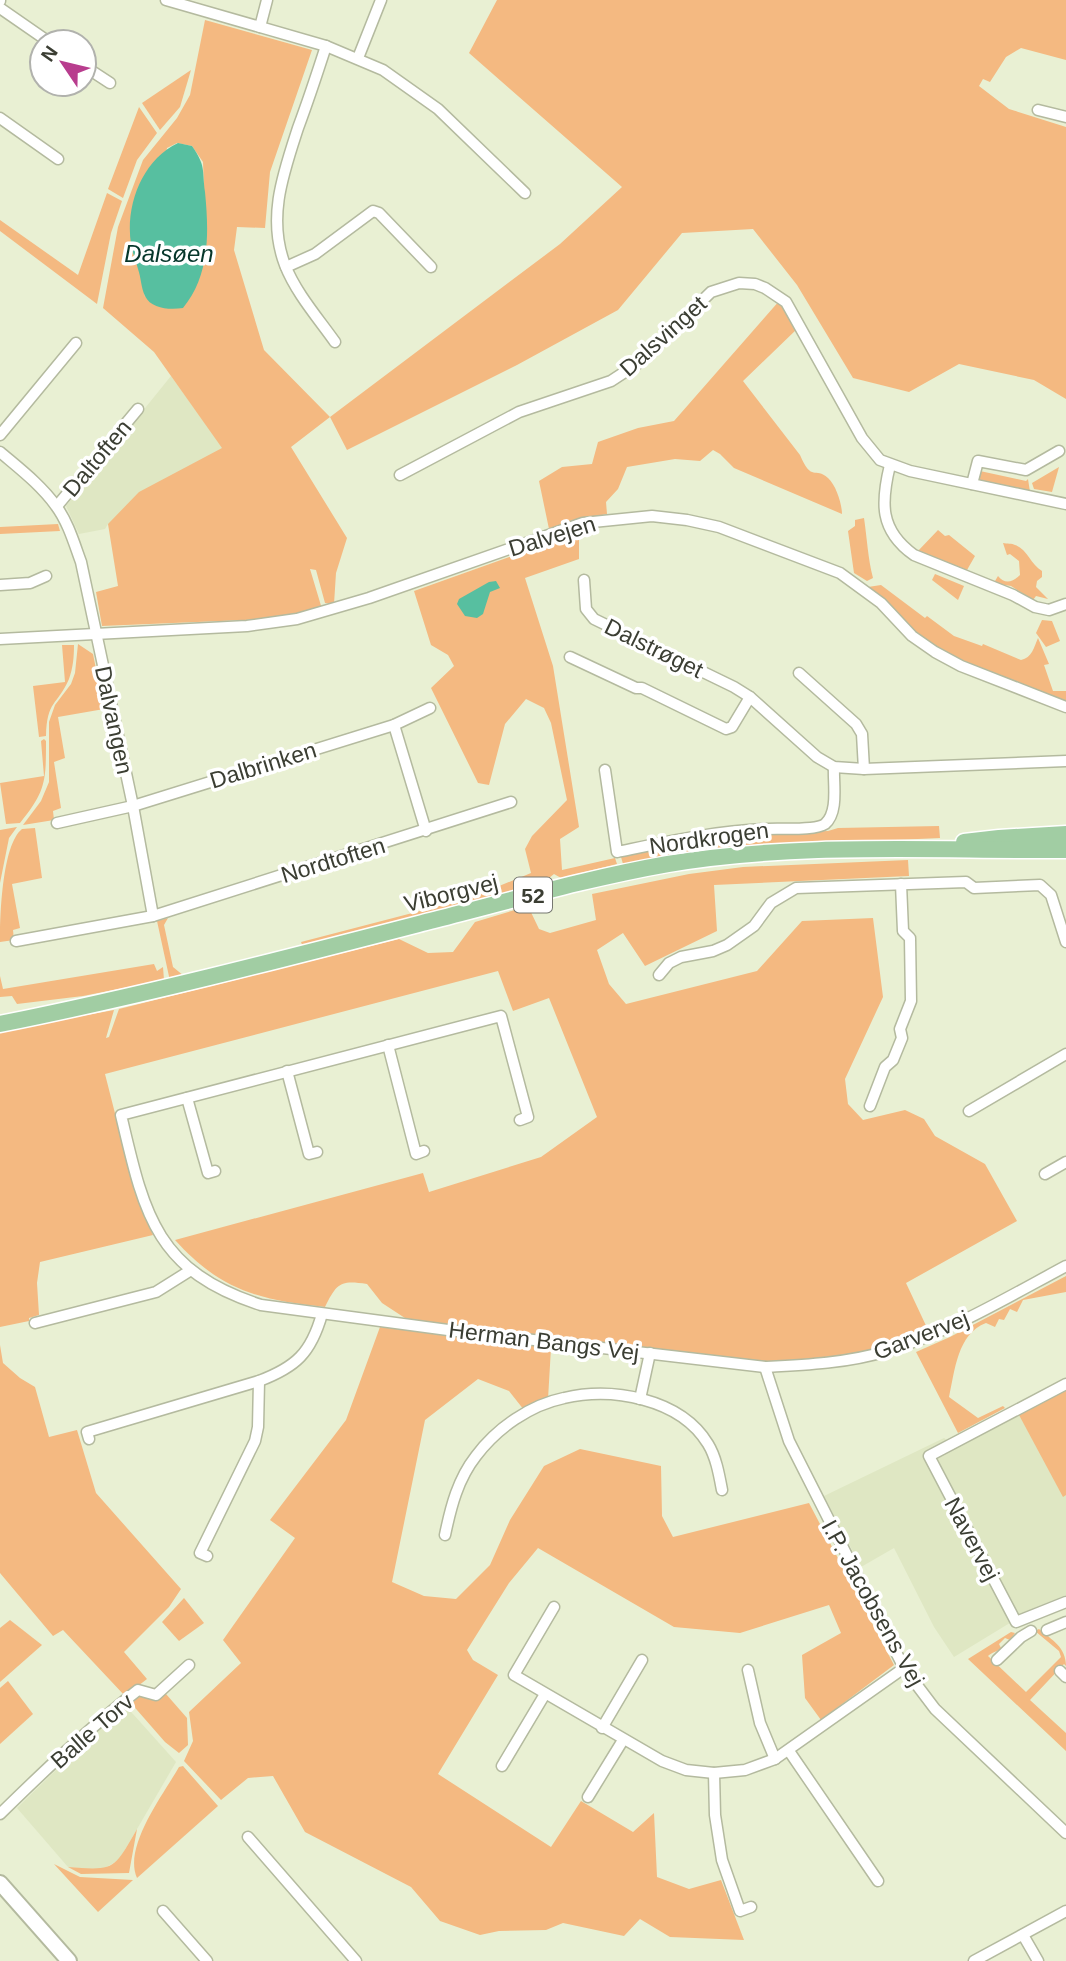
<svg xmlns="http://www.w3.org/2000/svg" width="1066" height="1961" font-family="Arial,sans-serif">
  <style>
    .built { fill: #dfe7c3 }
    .green { fill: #f4b981; fill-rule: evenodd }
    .water { fill: #57bfa0 }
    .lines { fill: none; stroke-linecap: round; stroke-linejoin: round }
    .street-casing { stroke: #b4ba9f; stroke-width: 13 }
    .secondary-casing { stroke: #b4ba9f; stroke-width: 18 }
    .primary-casing { stroke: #fff; stroke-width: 19 }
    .street { stroke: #fff; stroke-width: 10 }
    .secondary { stroke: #fff; stroke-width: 14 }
    .primary { stroke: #a1cda3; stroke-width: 16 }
    .labels { text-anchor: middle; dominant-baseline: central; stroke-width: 7; stroke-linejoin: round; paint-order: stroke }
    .shield { fill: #fff; stroke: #767870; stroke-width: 2 }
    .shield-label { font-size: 21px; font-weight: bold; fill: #3b3e33 }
    .street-label { font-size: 23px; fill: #3b3e33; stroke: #fff }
    .water-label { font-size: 24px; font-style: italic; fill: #05362a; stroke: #fff }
  </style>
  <rect width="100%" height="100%" fill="#e9f0d3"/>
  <g class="built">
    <path d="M171,376L227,454L108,524L105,529L79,534L66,506Z"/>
    <path d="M1066,1388V1595L1036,1607L954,1657L934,1627L894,1548L861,1567L824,1496L944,1438L955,1446Z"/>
    <path d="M124,1704L176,1762L119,1860L101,1870L68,1867L17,1808Z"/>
  </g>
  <g class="green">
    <path d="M497,0H1066V60L1021,48L1006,57L990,82L983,79L979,86L1009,109L1066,127V399L1034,380L959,364L909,392L853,378L797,285L753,229L682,233L618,310L517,365L347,450L330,417L291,447L347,538L336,573L334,604L325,603L316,570L310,569L322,609L268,619L102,626L96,592L118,586L108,524L139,492L222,448L154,352L103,308L118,227L143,160L177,118L190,95L205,20L312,50L270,172L265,228L237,227L234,250L264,350L330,417L560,244L622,187L469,53ZM177,143L192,146L203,162L204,189L145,297L142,280L167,148Z"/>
    <path d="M191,70L180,107L160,130L142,103Z"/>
    <path d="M139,107L157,133L137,160L123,198L108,189Z"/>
    <path d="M107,193L122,201L111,233L97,304L0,231V220L78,275Z"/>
    <path d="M780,300L797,329L743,381L800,455C812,483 815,466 828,478C836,485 842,504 842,514L734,468L720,454L713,450L700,461L675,459L627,467L618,489L606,502L607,514L580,519L549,529L539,481L562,467L592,464L598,442L638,428L674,421Z"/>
    <path d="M1059,467L1052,492L1034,489L1032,483Z"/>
    <path d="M980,471L1026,481L1028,479L1030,492L978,481L977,479Z"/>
    <path d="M864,518C867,538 868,559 873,578L867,581L854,573L848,531L855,526V520Z"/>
    <path d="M58,524L60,531L0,534V527Z"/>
    <path d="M938,530L945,536L949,535L975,556L967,570L918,551Z"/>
    <path d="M579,532V559L525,578L553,666L579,827L560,839L562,870L615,858L617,864L561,878L554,874L549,878L553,880L534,886L303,947L301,942L470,898L531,873L525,849L532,836L567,800L551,723L544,708L526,699L505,724L489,785L478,783L431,688L454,666L448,655L431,645L414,591Z"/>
    <path d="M1003,543C1007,544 1012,543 1015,545C1027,549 1031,565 1042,571V577L1037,581L1036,587L1048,599L1036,596L1033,600L1011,586L999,584L995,581L998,576C1005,585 1013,582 1020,575L1019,561L1010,554L1007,555Z"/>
    <path d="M935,574L964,586L958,600L932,580Z"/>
    <path d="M881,585L925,618L927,616L954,636L982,646L983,644L1021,660C1032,658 1034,647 1038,638L1049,664L1044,665L1053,691H1066V702C1016,683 956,668 915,632C898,618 885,601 868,587Z"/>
    <path d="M1042,620L1052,621L1060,641L1046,647L1036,633Z"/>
    <path d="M78,644L93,654L104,709L58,717L65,758L54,762L61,808L53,811L54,820L23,825L41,801L49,782V722L55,705L71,684L75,673Z"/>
    <path d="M62,645H74C74,657 73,668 69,679C57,706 47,700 46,736L39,737L33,686L65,682Z"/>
    <path d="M44,739L46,741C46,781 46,791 20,823L6,824L0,783L44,776L41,741Z"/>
    <path d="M939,826L940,838L718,848L623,864L621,857L737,834L828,831L838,828Z"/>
    <path d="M17,827L9,838L0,883V830Z"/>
    <path d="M35,828L42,878L12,884L20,928L13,930L14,940L0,942C0,916 2,845 22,829Z"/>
    <path d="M908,860L909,876L714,885L717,931L645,966L623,933L597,950L609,984L626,1004L757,971L802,921L873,918L883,997L845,1079L848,1104L863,1120L905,1110L924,1119L935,1136L985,1164L1017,1221L906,1283L929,1332L862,1354L812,1361L765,1362L736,1361L408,1320L382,1303L367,1284C340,1280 337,1283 325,1307C260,1300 221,1291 175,1240L423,1173L429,1192L541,1157L597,1117L549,998L513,1011L498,971L105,1074L135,1192L153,1235L40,1262L37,1283L39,1315L29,1318V1321L0,1327V1031L114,1010L106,1038L109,1037L119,1009L399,939L428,953L453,952L475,922L528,906L539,929L550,933L596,920L592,894L689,874L743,867Z"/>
    <path d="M168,918L164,925L173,967L184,976L170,981L157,921Z"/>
    <path d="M154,964L157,971L163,967L164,980L83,996L17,1004L12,996L0,997V976L3,989Z"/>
    <path d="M1066,1276V1292L1023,1300L1017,1312L1010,1309L1004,1320L999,1319L995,1327L986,1323C957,1334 955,1371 949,1397L978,1418L1003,1406L1005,1408L958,1433L916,1352L950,1337Z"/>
    <path d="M380,1327L551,1348L548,1399L524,1410L509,1391L478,1379L425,1420L392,1582L424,1596L456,1599L490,1565L510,1520L544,1466L580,1449L661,1466L662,1516L673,1537L809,1503L894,1665L821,1720L805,1698L802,1655L841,1633L829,1605L740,1633L674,1627L538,1548L509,1583L467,1650L473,1660L498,1675L438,1774L551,1847L581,1801L633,1832L654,1813L657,1877L689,1889L721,1880L744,1940L670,1937L640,1919L624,1936L563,1923L546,1930L499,1931L480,1935L440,1921L411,1887L305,1832L273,1776L248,1778L221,1800L184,1761L193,1741L189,1712L241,1663L223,1640L295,1538L270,1520L346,1420Z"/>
    <path d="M0,1345L3,1363L20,1378L35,1387L49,1437L77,1430L96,1493L181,1589L169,1607L124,1652L147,1679L125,1696L63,1630L53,1636L0,1573Z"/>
    <path d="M1066,1389V1495L1063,1497L1019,1415Z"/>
    <path d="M184,1598L204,1623L179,1641L162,1622Z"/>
    <path d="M10,1620L42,1645L0,1682V1628Z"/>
    <path d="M1039,1629C1052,1640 1066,1647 1066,1666L1064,1664L1030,1700L1066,1733V1751L968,1659L1011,1632L1015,1633L1010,1640L1005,1638L999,1644L1001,1648C997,1652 992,1652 988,1656L1026,1692L1061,1657L1059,1651L1035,1631Z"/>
    <path d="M8,1681L33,1714L0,1744V1688Z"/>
    <path d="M145,1694L157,1697L166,1694L187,1718L188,1745L179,1753L165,1742L130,1702Z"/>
    <path d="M183,1766L218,1806L137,1878C123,1847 163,1795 179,1767Z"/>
    <path d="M137,1829L129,1873L81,1874L68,1867C116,1871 114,1869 137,1829Z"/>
    <path d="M54,1864L80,1877L133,1880L98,1912Z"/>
  </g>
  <g class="water">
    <path d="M178,143L192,146C206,166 202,169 205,192C209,233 210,275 183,308C170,310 151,309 145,296C141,288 141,277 138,269C136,261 132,252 131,244C125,206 142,160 178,143Z"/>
    <path d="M496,581L500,588L490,592L483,614L477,618L465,616L457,604L459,599L489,582Z"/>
  </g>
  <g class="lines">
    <g class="street-casing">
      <g id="street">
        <path d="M166,0L326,46L383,70L438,109L525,193"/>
        <path d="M0,1V0"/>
        <path d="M0,8L49,42"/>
        <path d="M260,27L267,0"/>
        <path d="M326,46C317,74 308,101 298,128C283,174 267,218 285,265C296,293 318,318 335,342"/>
        <path d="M358,58L381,0"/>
        <path d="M84,66L110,83"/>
        <path d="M1038,110L1066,117"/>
        <path d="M0,118L58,159"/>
        <path d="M286,267L315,254L373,211L379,213L431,267"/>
        <path d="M0,435L76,343"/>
        <path d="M0,452C20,469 41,485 56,506C68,522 74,543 81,562L133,806L153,916"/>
        <path d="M890,465C881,502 879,530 914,555L1013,595L1035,607L1049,610L1066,604"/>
        <path d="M400,475L519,412L611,381L637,364L711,292L739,283L755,284L765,288L786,302L862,438L880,460L910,471L1066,504"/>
        <path d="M972,484L978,461L1026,470L1059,451"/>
        <path d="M57,506L138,409"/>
        <path d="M584,580L586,609L594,619L734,687L750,697L817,757L834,767L864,769L1066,761"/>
        <path d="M0,585L30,583L46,576"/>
        <path d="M0,639L247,626L297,619L369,598L583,523L652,516L687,520L719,527L840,573L881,603L912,636L935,652L961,666L1066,707"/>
        <path d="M570,657L636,688H642L726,729L732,727L750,697"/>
        <path d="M799,673L856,724L862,734L864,769"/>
        <path d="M394,725L426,831"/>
        <path d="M605,770L617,852C666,842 715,831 766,829C780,828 815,831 825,824C839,812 833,783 834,767"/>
        <path d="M57,823L133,806L394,725L430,708"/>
        <path d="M16,941L153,916L511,802"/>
        <path d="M659,975L669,963L681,957L713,951L727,945L754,926L771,903L796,888L966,882L974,888L1040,885L1051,895L1066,942"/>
        <path d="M388,1045L416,1154L424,1151"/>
        <path d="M287,1071L309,1154L317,1152"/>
        <path d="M187,1098L208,1173L215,1171"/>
        <path d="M870,1106L885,1067L893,1060L902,1038L900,1029L911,1001L910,938L903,931L901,884"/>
        <path d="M969,1111L1066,1054"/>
        <path d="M520,1120L528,1117L501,1016L121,1115C144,1213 155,1271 261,1305L448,1330L765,1367C805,1365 848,1363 887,1351C950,1332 1008,1297 1066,1266"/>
        <path d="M1045,1174L1066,1162"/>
        <path d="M35,1323L156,1292L191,1270"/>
        <path d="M765,1367L789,1441L904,1668L935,1709L1066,1833"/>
        <path d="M1066,1384L929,1456L1016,1622L1066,1602"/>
        <path d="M640,1399L650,1353"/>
        <path d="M89,1439L87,1432L259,1381C296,1367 311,1353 322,1314"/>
        <path d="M445,1535C451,1506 458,1479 476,1456C497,1428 530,1405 564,1398C612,1387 680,1398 708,1444C716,1457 719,1474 722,1490"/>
        <path d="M207,1556L200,1553L255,1441L258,1427L259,1381"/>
        <path d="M554,1607L514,1675L662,1761L686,1770L714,1773L745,1770L775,1759L904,1668"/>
        <path d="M1047,1630L1066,1622"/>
        <path d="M997,1660L1021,1637L1031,1631"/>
        <path d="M748,1670L760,1723L775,1759"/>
        <path d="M1060,1671L1066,1677"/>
        <path d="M602,1728L642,1660"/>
        <path d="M789,1751L878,1881"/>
        <path d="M502,1766L545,1694"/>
        <path d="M714,1773L715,1815L722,1860L740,1911L751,1907"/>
        <path d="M588,1797L623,1740"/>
        <path d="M0,1814C44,1771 89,1728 138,1690L156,1695L189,1665"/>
        <path d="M248,1837L356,1961"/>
        <path d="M163,1911L207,1961"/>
        <path d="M1023,1935L1038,1961"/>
        <path d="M974,1961L1066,1911"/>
      </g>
    </g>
    <g class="secondary-casing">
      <path id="secondary" d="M0,1883L69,1961"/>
    </g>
    <g class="primary-casing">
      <g id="primary">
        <path d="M964,842L999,838L1066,834"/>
        <path d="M0,1024C145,995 287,958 430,921C509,901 588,878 668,864C799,842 934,851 1066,850"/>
      </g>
    </g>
    <use href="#street" class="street"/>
    <use href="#secondary" class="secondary"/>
    <use href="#primary" class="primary"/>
  </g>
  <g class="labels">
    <rect class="shield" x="514" y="877.5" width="38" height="35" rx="5"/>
    <g class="shield-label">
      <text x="533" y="895">52</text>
    </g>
    <g class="street-label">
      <text transform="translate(663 336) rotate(-42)">Dalsvinget</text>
      <text transform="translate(97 458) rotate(-50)">Daltoften</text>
      <text transform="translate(552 536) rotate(-17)">Dalvejen</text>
      <text transform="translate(654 648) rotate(26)">Dalstrøget</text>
      <text transform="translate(114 720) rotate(78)">Dalvangen</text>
      <text transform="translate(263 765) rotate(-17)">Dalbrinken</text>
      <text transform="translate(709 838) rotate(-8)">Nordkrogen</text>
      <text transform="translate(333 860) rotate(-17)">Nordtoften</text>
      <text transform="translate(451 893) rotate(-14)">Viborgvej</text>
      <text transform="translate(921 1335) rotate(-21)">Garvervej</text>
      <text transform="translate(544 1341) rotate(7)">Herman Bangs Vej</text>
      <text transform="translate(972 1539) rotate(62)">Navervej</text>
      <text transform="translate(873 1603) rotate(61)">I.P. Jacobsens Vej</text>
      <text transform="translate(92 1731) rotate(-41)">Balle Torv</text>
    </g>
    <g class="water-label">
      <text x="169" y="253">Dalsøen</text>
    </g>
  </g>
  <g transform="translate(63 63) rotate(305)"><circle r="33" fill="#ffffff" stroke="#b1b2ad" stroke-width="2"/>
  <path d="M0-5L12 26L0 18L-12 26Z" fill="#b83d8e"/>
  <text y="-10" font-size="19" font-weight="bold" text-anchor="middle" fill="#3b3e33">N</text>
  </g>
</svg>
